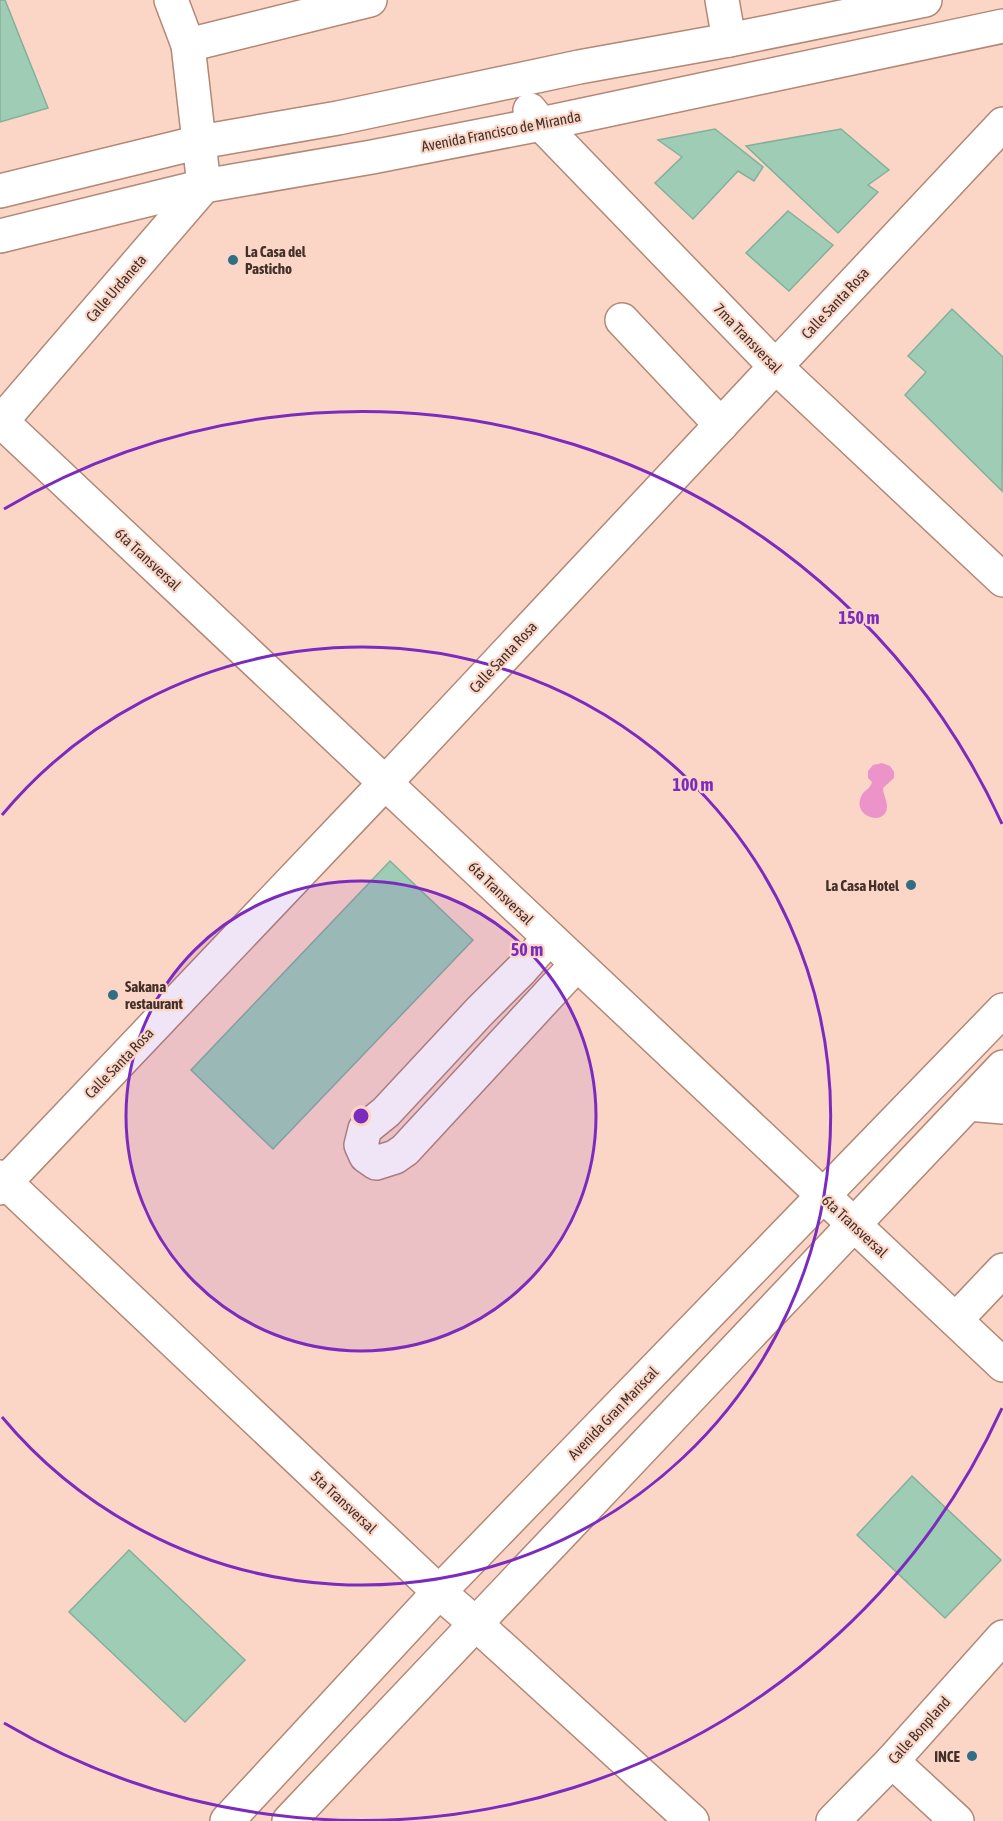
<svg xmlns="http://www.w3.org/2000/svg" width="1003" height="1821" font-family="'Asap Condensed',sans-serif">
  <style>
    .water { fill: #ec94c9 }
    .building { fill: #9eccb5; stroke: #83b09a; stroke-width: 1.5 }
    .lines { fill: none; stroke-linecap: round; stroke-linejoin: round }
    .minor-casing { stroke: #b28877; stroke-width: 36 }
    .minor { stroke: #fff; stroke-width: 33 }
    .ring { fill: none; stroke: #7b2cbf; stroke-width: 3 }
    .poi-dot { fill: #306e84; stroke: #fbd6c7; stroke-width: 2 }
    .labels { text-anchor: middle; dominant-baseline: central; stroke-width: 4.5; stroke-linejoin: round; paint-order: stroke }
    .street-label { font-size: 15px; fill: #423029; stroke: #fbd6c7 }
    .poi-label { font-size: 15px; font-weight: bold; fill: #423029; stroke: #fbd6c7; text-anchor: start }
    .centre { fill: #7b2cbf; stroke: #fbd6c7; stroke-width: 3 }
    .ring-label { font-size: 18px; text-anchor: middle; font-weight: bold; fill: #7b2cbf; stroke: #fbd6c7; stroke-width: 4.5; stroke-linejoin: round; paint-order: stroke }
  </style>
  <rect width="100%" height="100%" fill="#fbd6c7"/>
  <path class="water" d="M882,763L890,766L894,772V778L883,788C883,794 887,800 887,807C886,827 852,817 861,797C863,790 870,790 872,782L868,778V771L873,765Z"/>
  <g class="building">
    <path d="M0,0H5L48,108L0,122Z"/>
    <path d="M715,129L763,167L754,181L738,171L693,219L655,183L682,157L658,140Z"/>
    <path d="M841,129L889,170L868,185L878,192L838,233L746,146Z"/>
    <path d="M788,211L833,245L789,291L746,253Z"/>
    <path d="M952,309L1003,357L1002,491L905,395L926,372L908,356Z"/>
    <path d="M390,861L473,940L273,1149L191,1070Z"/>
    <path d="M912,1476L1001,1560L945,1618L857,1535Z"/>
    <path d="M129,1550L245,1660L185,1722L69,1612Z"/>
  </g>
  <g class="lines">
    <g class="minor-casing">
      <g id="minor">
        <path d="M722,0L729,40"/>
        <path d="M188,45L370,0"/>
        <path d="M530,110L541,124L775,366L1003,580"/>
        <path d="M0,191L200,142L338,118L579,67L729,40L925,0"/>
        <path d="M0,236L204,186L372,157L541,124L1003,26"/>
        <path d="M622,320L721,425"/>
        <path d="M0,420L1003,1365"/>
        <path d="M0,423L204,186L188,45L171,0"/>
        <path d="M549,938L522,969L479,1012L386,1112L365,1129L361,1145L366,1156L376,1163L395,1157L405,1150L577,964"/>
        <path d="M968,1104L1003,1107"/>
        <path d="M0,1177L439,1592L476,1624L692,1821"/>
        <path d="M0,1188L385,783L1003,124"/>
        <path d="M957,1321L966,1309L1003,1270"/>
        <path d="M892,1761L957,1821"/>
        <path d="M227,1821L439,1592L1003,1010"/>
        <path d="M289,1821L1003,1067"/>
        <path d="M833,1821L892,1761L1003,1637"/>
      </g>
    </g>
    <use href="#minor" class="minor"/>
  </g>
  <circle cx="361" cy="1116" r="235" fill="#7b2cbf" fill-opacity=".12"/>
  <g class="ring">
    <circle cx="361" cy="1116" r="235"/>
    <path d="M2 815A469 469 0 1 1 2 1417"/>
    <path d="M1002 1408A704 704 0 0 1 4 1723M4 509A704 704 0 0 1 1002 824"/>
  </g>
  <g class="poi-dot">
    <circle cx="233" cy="260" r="6"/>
    <circle cx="911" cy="885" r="6"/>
    <circle cx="113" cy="995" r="6"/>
    <circle cx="972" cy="1756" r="6"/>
  </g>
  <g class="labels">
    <g class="street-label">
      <text transform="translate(501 131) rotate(-11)">Avenida Francisco de Miranda</text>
      <text transform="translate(116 288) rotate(-49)">Calle Urdaneta</text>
      <text transform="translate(835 303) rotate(-47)">Calle Santa Rosa</text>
      <text transform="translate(748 338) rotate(46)">7ma Transversal</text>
      <text transform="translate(148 559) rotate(43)">6ta Transversal</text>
      <text transform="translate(503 657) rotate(-47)">Calle Santa Rosa</text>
      <text transform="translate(501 893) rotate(44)">6ta Transversal</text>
      <text transform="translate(119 1063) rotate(-46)">Calle Santa Rosa</text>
      <text transform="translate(855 1226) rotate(43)">6ta Transversal</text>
      <text transform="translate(613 1413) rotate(-46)">Avenida Gran Mariscal</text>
      <text transform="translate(344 1502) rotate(43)">5ta Transversal</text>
      <text transform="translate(919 1730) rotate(-48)">Calle Bonpland</text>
    </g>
    <g class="poi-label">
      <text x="245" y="251">La Casa del<tspan x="245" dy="17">Pasticho</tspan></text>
      <text x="899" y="885" text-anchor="end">La Casa Hotel</text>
      <text x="125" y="986">Sakana<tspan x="125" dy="17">restaurant</tspan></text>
      <text x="960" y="1756" text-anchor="end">INCE</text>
    </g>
  </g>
  <circle cx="361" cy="1116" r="9" class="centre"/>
  <g class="ring-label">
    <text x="859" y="624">150 m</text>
    <text x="693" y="791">100 m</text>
    <text x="527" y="956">50 m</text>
  </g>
</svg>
